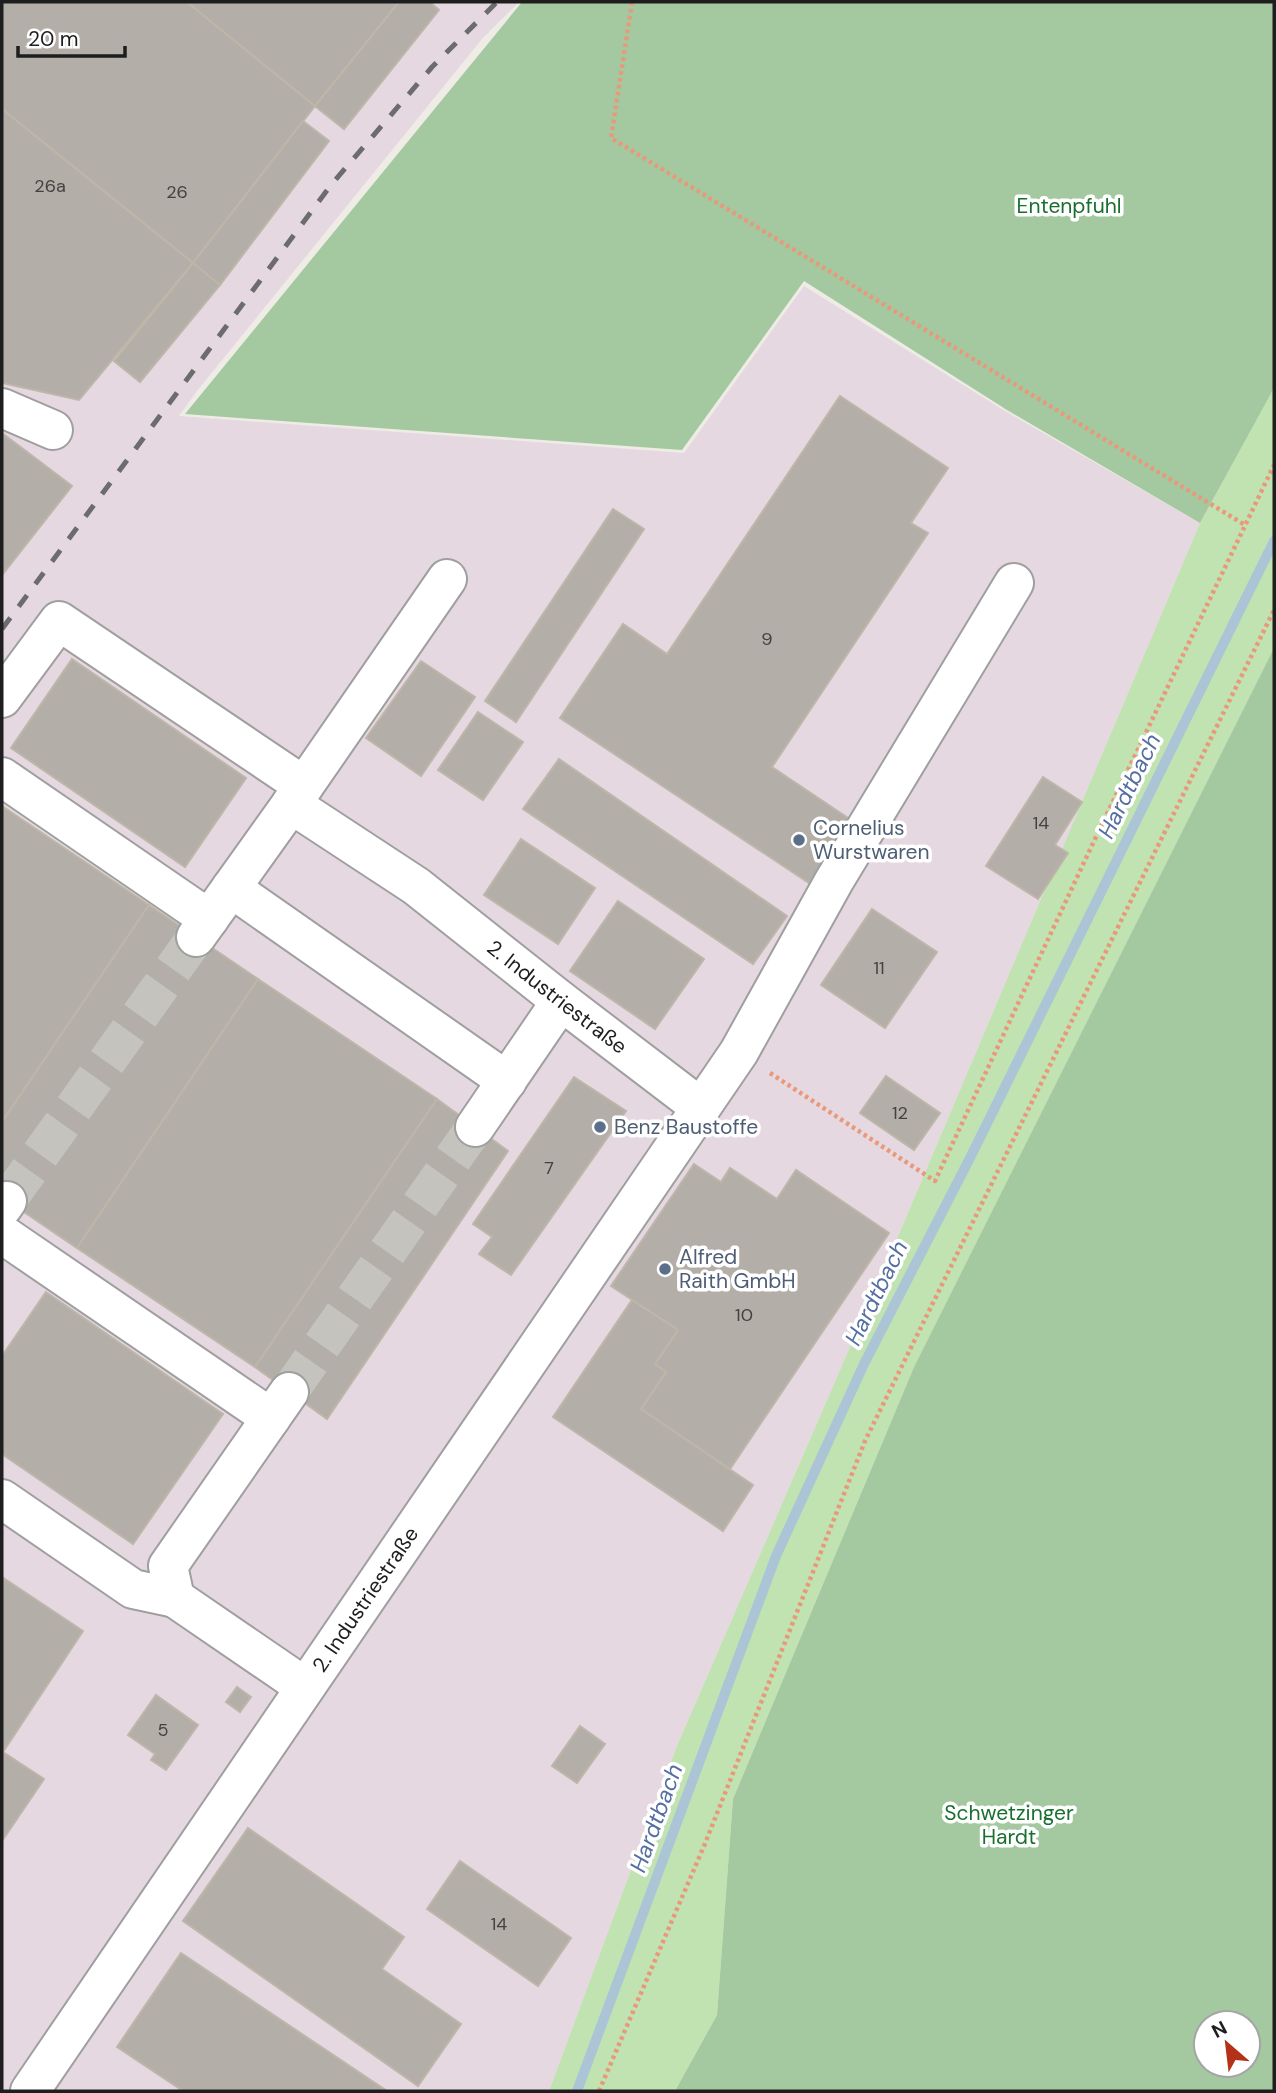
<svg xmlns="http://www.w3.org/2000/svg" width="1276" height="2093" font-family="'DM Sans',sans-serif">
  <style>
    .industrial { fill: #e6d8e1 }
    .grass { fill: #c1e2b1 }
    .forest { fill: #a4c89f; fill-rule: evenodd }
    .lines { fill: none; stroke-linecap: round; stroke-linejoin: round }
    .stream { stroke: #abc5d6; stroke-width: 10 }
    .building { fill: #b3aea8; stroke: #bdb6a9; stroke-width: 2 }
    .minor-tunnel { stroke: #c4c3bd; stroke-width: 38; stroke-dasharray: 38 19; stroke-linecap: butt }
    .minor-casing { stroke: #9f9f9f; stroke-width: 42 }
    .path { stroke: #e9997b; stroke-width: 4.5; stroke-dasharray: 3.5 3.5; stroke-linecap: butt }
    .minor { stroke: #fff; stroke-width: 38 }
    .rail { stroke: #6c6c6c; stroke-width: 5; stroke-dasharray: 14 14; stroke-linecap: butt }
    .service-dot { fill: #5c6f8a; stroke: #fff; stroke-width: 2.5 }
    .labels { text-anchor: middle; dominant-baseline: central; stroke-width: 7; stroke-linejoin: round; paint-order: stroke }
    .number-label { font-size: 18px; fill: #434240 }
    .park-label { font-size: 21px; fill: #196f2e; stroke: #fff }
    .service-label { font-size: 21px; fill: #4e5e75; stroke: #fff; text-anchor: start }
    .street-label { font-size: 21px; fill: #1e1e1e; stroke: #fff }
    .water-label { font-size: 23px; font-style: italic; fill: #566fa2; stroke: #fff }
  </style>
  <rect width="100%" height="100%" fill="#eeece5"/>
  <path class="industrial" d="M2,2H519L482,39L197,391L179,416L684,453L804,286L1005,411L1200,523L902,1227L677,1746L549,2091H2Z"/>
  <path class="grass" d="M1274,388V648L914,1367L733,1799L717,2015L675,2091H549L677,1746L902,1227L1200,523Z"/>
  <g class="forest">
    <path d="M522,2H1274V388L1200,523L1007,410L804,281L682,450L185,414Z"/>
    <path d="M1274,648V2091H675L717,2015L733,1799L914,1367ZM1206,2023H1248V2065H1206Z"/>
  </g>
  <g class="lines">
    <path class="stream" d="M577,2091L776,1556L864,1364L971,1156L1274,541"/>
  </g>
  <g class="building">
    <path d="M2,2H187L315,106L193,263L2,109Z"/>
    <path d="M187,2H399L315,106Z"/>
    <path d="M399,2H433L432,4L439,10L344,129L315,106Z"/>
    <path d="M2,109L193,263L79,400L2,383Z"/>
    <path d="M303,121L329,141L220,285L193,263Z"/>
    <path d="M193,263L220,285L140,382L114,361Z"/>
    <path d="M840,396L948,468L911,523L928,533L772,767L851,820L809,883L560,718L623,624L667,654Z"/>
    <path d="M2,433L72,486L2,575Z"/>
    <path d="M613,509L644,529L516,722L485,701Z"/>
    <path d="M72,659L246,778L185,867L11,748Z"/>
    <path d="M421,661L475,697L421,776L366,738Z"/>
    <path d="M478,712L523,742L483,800L438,770Z"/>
    <path d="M559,759L787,916L753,964L523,809Z"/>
    <path d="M1043,777L1082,802L1055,845L1068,853L1038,899L986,866Z"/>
    <path d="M2,806L149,905L2,1122Z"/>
    <path d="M521,839L595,888L558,944L484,895Z"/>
    <path d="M618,901L704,959L655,1029L570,971Z"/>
    <path d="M149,905L258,979L77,1248L2,1197V1122Z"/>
    <path d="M872,909L937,952L885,1028L821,985Z"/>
    <path d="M258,979L437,1099L255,1367L77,1248Z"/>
    <path d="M886,1076L940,1113L914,1150L860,1113Z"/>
    <path d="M574,1077L626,1111L511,1275L479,1254L492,1237L473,1224Z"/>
    <path d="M437,1099L508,1151L327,1419L255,1367Z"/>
    <path d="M694,1164L721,1182L730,1168L777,1199L796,1170L889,1233L730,1469L641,1409L666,1372L655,1364L678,1330L611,1286Z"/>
    <path d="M46,1292L223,1414L133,1544L2,1454V1356Z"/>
    <path d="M632,1300L678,1330L655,1364L666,1372L641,1409L753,1485L723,1531L553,1417Z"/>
    <path d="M2,1577L83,1631L3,1752L44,1779L2,1841Z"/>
    <path d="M237,1687L251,1697L240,1712L226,1702Z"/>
    <path d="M156,1695L198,1725L166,1770L151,1760L155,1754L128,1735Z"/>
    <path d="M580,1726L605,1744L577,1783L552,1766Z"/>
    <path d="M248,1828L404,1937L382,1969L461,2024L418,2086L183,1921Z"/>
    <path d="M460,1861L571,1938L538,1986L427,1909Z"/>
    <path d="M181,1953L387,2091H183L117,2047Z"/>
  </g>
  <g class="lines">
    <g class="minor-tunnel">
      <path d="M7,1201L196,937"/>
      <path d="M289,1392L475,1127"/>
    </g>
    <g class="minor-casing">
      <g id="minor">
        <path d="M2,408L53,430"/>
        <path d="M2,698L59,621L304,786L196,937"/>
        <path d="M2,777L209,919"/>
        <path d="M304,786L447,579"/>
        <path id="s1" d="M291,804L416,886L561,1001L700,1107"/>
        <path d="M231,888L507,1081"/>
        <path d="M475,1127L561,1001"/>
        <path d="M2,1208L7,1201"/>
        <path d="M2,1234L271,1418"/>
        <path d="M289,1392L168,1566L175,1598L305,1687"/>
        <path d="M2,1499L133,1589L175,1598"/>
        <path id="s2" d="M30,2091L739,1052L834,881L1014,583"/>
      </g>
    </g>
    <g class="path">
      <path d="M632,2L611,138L1245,525"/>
      <path d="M770,1073L935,1181L1094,841L1274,465"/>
      <path d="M599,2091L704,1846L865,1441L1274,610"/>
    </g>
    <use href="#minor" class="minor"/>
    <path class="rail" d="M2,629L331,185L432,67L497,2"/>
  </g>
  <g class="service-dot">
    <circle cx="799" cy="840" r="7"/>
    <circle cx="600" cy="1127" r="7"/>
    <circle cx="665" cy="1269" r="7"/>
  </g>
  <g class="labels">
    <g class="number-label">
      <text x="50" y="186">26a</text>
      <text x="177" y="192">26</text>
      <text x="767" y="639">9</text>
      <text x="1041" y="823">14</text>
      <text x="879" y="968">11</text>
      <text x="900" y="1113">12</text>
      <text x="549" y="1168">7</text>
      <text x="744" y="1315">10</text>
      <text x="163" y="1730">5</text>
      <text x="499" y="1924">14</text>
    </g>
    <g class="park-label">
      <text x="1069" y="206">Entenpfuhl</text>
      <text x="1009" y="1813">Schwetzinger<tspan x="1009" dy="24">Hardt</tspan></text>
    </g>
    <g class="service-label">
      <text x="813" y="828">Cornelius<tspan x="813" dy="24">Wurstwaren</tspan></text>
      <text x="614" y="1127">Benz Baustoffe</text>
      <text x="679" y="1257">Alfred<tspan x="679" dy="24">Raith GmbH</tspan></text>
    </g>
    <g class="street-label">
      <text stroke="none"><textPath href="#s1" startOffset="329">2. Industriestraße</textPath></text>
      <text stroke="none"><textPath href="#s2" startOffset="595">2. Industriestraße</textPath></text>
    </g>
    <g class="water-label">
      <text transform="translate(1129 786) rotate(-64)">Hardtbach</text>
      <text transform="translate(876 1293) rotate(-64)">Hardtbach</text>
      <text transform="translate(656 1818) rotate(-70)">Hardtbach</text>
    </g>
  </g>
  <rect width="1276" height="2093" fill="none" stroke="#1e1e1e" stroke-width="7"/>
  <g transform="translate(1227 2044) rotate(332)"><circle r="33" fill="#ffffff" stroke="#a5a5a5" stroke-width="2"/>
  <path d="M0-5L12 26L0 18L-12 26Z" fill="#b33218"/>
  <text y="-10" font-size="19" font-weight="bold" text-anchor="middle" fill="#1e1e1e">N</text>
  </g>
  <path d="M18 46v10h107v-10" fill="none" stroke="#1e1e1e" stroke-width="3.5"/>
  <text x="28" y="46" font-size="21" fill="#1e1e1e" stroke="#ffffff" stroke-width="5" paint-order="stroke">20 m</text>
</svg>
